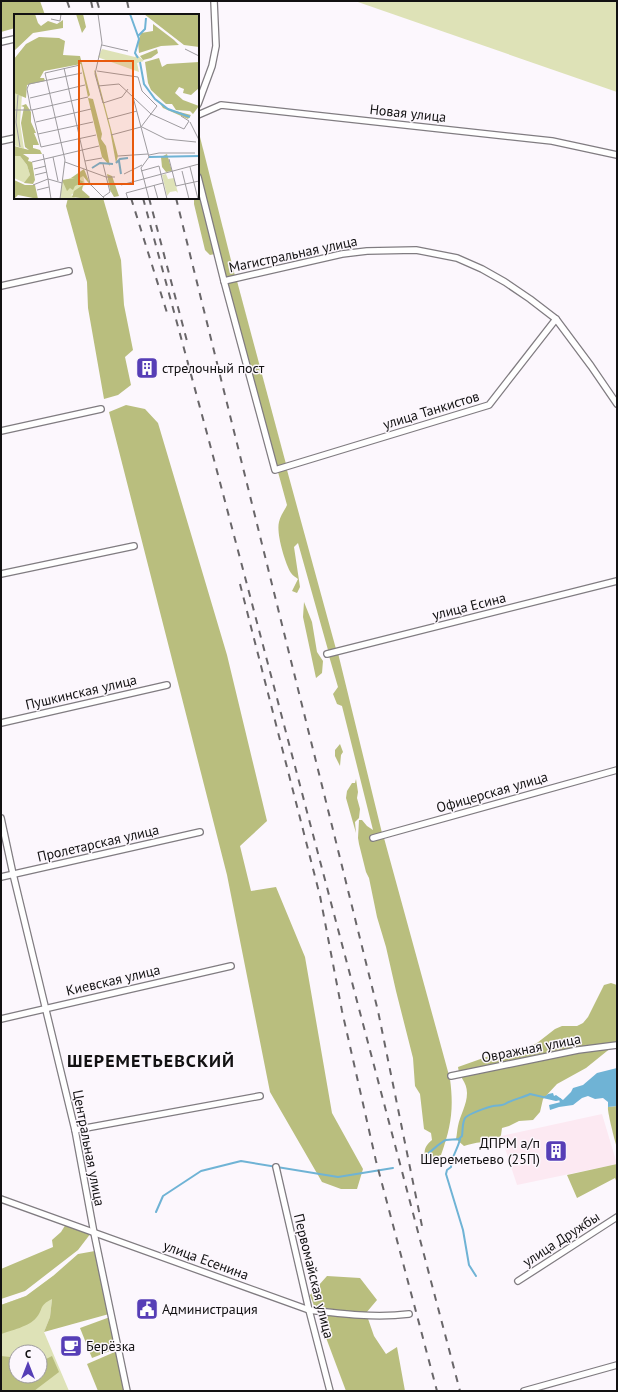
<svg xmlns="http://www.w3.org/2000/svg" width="618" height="1392" font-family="'PT Sans',sans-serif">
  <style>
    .industrial { fill: #fce9f2 }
    .green { fill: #dee2b7; fill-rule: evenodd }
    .forest { fill: #b9be7e }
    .water { fill: #6fb3d5 }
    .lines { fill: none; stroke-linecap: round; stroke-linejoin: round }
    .stream { stroke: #6fb3d5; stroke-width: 2 }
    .minor-casing { stroke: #807c81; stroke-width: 8 }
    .minor { stroke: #fff; stroke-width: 5.5 }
    .rail { stroke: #696669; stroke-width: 2; stroke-dasharray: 7 7; stroke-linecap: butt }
    .labels { text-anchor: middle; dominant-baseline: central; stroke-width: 3; stroke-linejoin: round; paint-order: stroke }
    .street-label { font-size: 14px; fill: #121112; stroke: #fcf7fd }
    .poi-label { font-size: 14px; fill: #121112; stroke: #fcf7fd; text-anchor: start }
    .district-label { font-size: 18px; font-weight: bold; letter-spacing: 1px; fill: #121112; stroke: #fcf7fd }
    .inset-river { fill: none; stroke: #6fb3d5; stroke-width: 2 }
    .inset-road { fill: none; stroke: #9e9b9f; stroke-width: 1 }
    .view { fill: #e8590c; fill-opacity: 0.15; stroke: #e8590c; stroke-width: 2 }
    .inset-edge { fill: none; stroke: #121112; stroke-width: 2 }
  </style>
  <rect width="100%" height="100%" fill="#fcf7fd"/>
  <path class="industrial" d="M602,1114L617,1164L517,1185L501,1136Z"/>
  <g class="green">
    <path d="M355,1H617V92Z"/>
    <path d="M53,1276L52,1299L50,1317L44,1332L69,1391H1V1305L26,1296ZM16,1352H40V1376H16Z"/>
  </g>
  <g class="forest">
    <path d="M1,1H40L45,15H15V28L1,32Z"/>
    <path d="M198,129L235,276L226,278L198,167Z"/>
    <path d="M198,185L215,254L210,255L205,250L194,204V198H198Z"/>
    <path d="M68,198H103L121,260L124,305L133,350L125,357L131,385L118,395L104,399L88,308L87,282L66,206Z"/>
    <path d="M237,281L286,464L277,466L227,283Z"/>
    <path d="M126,405L145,409L158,423L227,655L267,821L240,846L251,891L276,887L305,957L332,1113L363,1169L357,1189H341L322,1182L270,1092L227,875L109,412Z"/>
    <path d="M287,470L336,649L328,650L298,543L294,547L300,587L297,593L292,591L298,579C296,577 293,576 291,573C285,563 276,533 279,522C280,516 285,510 287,505L278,472Z"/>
    <path d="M304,602L312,622L317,652L323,661L322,673L316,678L303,617Z"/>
    <path d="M338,653L382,833L370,836L371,841L384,838L450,1079C454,1109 451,1127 441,1155L426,1160C423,1150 425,1146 432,1140L431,1133L424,1129L420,1094L415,1086L413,1058L396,991L386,947L377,917L369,878L366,872L359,844L358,838L359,820H362L367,826L373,830L342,706L337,704L333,694L338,687L329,656Z"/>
    <path d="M340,744L343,752L341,755L340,766L335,756V750Z"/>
    <path d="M356,779L358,792L357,798L360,809L359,818L355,822L356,833L346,798L347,791L352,783H355Z"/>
    <path d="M611,983L617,985V1043L586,1068L557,1084L543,1099L540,1112L533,1120L519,1121L509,1126L502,1128L501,1135L499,1139C487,1142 475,1142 464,1146L456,1139C457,1135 457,1130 458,1126C460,1115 467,1105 467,1093C467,1081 459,1078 458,1067L489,1056L504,1059L519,1055L524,1050L537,1043L555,1029L562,1026H577L583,1023L588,1017L604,985Z"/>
    <path d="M617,1106V1148C615,1142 607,1111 608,1107Z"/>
    <path d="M617,1164V1183L615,1178L577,1198L567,1175Z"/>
    <path d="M66,1224L91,1233L78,1250L25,1291L1,1299V1269L53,1247L52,1240L61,1232Z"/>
    <path d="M95,1251L109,1314L44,1332L50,1317L52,1299C38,1306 44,1309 36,1318C30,1326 10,1331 1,1334V1305L26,1296L53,1276L78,1254Z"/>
    <path d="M327,1276L360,1278L377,1300L366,1313L374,1336L386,1354L397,1347L405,1391H346L310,1295Z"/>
    <path d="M110,1317L115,1349L92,1358L80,1328Z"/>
    <path d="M117,1351L126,1391H98L87,1364Z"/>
    <path d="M1,1356L10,1357L16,1364V1376H40V1362L52,1356L59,1372L34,1391H1Z"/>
  </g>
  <path class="water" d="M617,1068V1106L608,1107V1102L603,1098L595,1099L588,1096L582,1098L573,1105L559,1107L550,1110L549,1105L561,1102L560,1099L556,1100L544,1097L548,1094L553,1093L554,1096L556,1095L563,1100L571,1092L573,1088L583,1085L597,1073Z"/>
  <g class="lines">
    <g class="stream">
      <path d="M460,1139C458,1149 451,1157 451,1167L447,1170L446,1174L463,1230L469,1265L476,1276"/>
      <path d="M422,1160C425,1156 442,1141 446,1140C450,1139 455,1140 459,1139L462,1136C463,1129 462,1124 465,1118C468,1114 488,1107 493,1106C497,1105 502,1106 505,1104C513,1099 522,1098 530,1094L556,1100L560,1099L561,1103"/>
      <path d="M156,1212L163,1196L201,1171L241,1161L338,1177L393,1168"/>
    </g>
    <g class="minor-casing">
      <g id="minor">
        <path d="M1,42L14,39"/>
        <path d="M198,104L212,66L216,46L214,1"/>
        <path d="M198,115L221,105L552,141L617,155"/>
        <path d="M1,141L15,138"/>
        <path d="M198,177L224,281L275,470L489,405L556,319"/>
        <path d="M224,281L342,254L367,251L416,250L457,258L482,269L505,282L530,299L556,319L591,366L617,404"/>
        <path d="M1,286L69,271"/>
        <path d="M1,431L101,409"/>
        <path d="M1,574L134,546"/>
        <path d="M327,654L617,581"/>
        <path d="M1,723L167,685"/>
        <path d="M1,818L13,874L75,1130L94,1233L127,1391"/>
        <path d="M373,838L617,770"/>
        <path d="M1,877L200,832"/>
        <path d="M1,1019L231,966"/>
        <path d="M451,1076L578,1050L617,1045"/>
        <path d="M75,1130L260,1096"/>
        <path d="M276,1167L309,1310L330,1391"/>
        <path d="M1,1199L309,1310C342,1314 376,1318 409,1314"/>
        <path d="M518,1281L617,1217"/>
        <path d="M524,1391L617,1365"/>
      </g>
    </g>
    <use href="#minor" class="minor"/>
    <g class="rail">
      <path d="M67,1L72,15"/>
      <path d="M91,1L94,15"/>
      <path d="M97,1L101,15"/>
      <path d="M127,1L130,15"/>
      <path d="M131,198L168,316"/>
      <path d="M143,198L208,437L460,1391"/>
      <path d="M149,198L188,345"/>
      <path d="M176,198L378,1011L423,1231"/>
      <path d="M240,584L320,896L342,1011L376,1161L437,1391"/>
    </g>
  </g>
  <defs>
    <g id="building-square" transform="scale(1.15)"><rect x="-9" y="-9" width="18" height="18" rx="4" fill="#563eb6" stroke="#fcf7fd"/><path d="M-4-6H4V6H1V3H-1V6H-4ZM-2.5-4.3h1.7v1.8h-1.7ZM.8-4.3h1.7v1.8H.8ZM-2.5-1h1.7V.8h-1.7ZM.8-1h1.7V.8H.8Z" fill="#fff"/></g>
    <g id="civic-square" transform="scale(1.15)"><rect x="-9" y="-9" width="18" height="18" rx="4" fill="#563eb6" stroke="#fcf7fd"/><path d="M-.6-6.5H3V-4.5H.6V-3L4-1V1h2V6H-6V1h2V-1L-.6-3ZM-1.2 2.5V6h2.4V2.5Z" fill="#fff"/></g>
    <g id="cafe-square" transform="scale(1.15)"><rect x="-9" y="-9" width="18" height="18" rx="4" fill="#563eb6" stroke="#fcf7fd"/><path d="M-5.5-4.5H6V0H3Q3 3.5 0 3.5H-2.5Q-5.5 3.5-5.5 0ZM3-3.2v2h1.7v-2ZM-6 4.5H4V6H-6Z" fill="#fff"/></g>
  </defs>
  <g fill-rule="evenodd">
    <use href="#building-square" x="147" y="368"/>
    <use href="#building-square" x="556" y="1151"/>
    <use href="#civic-square" x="147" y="1309"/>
    <use href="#cafe-square" x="71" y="1346"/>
  </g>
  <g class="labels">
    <g class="street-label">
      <text transform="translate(408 113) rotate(6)">Новая улица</text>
      <text transform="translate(293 254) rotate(-12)">Магистральная улица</text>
      <text transform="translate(431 410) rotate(-17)">улица Танкистов</text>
      <text transform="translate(469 606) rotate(-14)">улица Есина</text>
      <text transform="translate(81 692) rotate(-13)">Пушкинская улица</text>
      <text transform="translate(492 792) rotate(-16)">Офицерская улица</text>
      <text transform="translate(98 843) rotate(-13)">Пролетарская улица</text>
      <text transform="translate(113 980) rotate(-13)">Киевская улица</text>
      <text transform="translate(531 1048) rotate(-11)">Овражная улица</text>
      <text transform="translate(89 1148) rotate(79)">Центральная улица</text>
      <text transform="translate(561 1239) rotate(-33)">улица Дружбы</text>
      <text transform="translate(206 1260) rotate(20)">улица Есенина</text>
      <text transform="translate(314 1276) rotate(76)">Первомайская улица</text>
    </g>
    <g class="poi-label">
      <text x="162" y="368">стрелочный пост</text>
      <text x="540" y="1143" text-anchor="end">ДПРМ а/п<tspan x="540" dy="16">Шереметьево (25П)</tspan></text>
      <text x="162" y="1309">Администрация</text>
      <text x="86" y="1346">Берёзка</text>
    </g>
    <g class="district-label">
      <text x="151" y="1060">ШЕРЕМЕТЬЕВСКИЙ</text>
    </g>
  </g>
  <g transform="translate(14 14)">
    <rect width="185" height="185" fill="#fcf7fd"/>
    <path d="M88,35L121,43L123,41L130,47L123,49L125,58L86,44L84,43ZM0,79L8,81L6,109L10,135L0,131ZM0,142H6L13,151L16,161L11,169L0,164ZM69,160L71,171L57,181L63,185H46L48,167ZM152,160L154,165L160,164L164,179L162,177L156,178L153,182L148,161Z" fill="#dee2b7"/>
    <path d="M0,0H21L24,9L27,12L34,7L43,10L49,6V14L19,19L0,37ZM62,0H69L72,13L68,19ZM130,0H185V33L170,31ZM139,10L160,26L165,31L147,32L125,39L124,28L127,19L139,17ZM25,23L45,24L51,27L49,41L66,42L76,81L74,83L67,50L30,57L26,64H30L31,67L13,71L12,84L0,79V45L12,30ZM143,35L144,39L137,44L129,46L126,42ZM145,44L148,53L153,50L185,48V74L177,81L169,79L170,75L165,73L161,79L169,86L185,92L179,100L176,97L162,96L158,90H152L137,76L134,69L131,48ZM80,56L82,58L104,142L102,149L96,116ZM74,84L79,85L88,120L87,125L92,132L96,152L88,143ZM145,88L154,95L177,101L174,105L149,94ZM12,90L17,98V108L22,119H20L25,131H19V134L26,136L28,140H9L15,144L14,147L18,148L21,166L19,170L10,169L16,161L13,151L6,142H0V132L15,136L11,133L7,109L10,93L7,92ZM153,140L158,157L152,158L148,153L147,143ZM70,155L77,172L69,162L64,165L70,168L61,172L59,176L56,174L53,177L48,166L61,164H57ZM93,160L98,162L105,182L100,183L96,176ZM0,166L11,171H21L24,185L4,181L0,185ZM69,171L68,176L76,183L74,185L58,183L60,177Z" fill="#b9be7e"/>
    <path class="inset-river" d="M116,0L125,25L121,39L124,44M124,22L131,15L132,4M126,48L130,70L141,85L154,95L176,103M135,143L185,142M105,147L107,160M102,149L106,145L114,144M78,154L86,149L99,150"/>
    <path class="inset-road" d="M84,0L88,29L81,60L89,89L108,83L114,75M37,5L46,7L47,0M88,31L114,37M171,35L185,42M50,54L76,170L91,185M83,57L124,63L128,77L143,92L127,113M84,72L105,70L119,83L135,143L127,154L135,185M4,81L2,108L6,133M16,84L71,71M120,84L137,100L170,115L175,107L167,102M0,96H18L74,83M17,96L13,75L15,70L68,59M18,96L27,133L82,121M93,105L123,97M22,108L77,95M176,108L185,126M128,113L152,125L182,128M24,120L79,108M97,121L127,113M29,140L34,165L48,169M135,141L145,139H181M104,142L134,140M39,143L44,167M155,145L162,172L185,167M71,147L88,144M18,148L85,132M51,148L92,163H101M89,150L96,178L89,183M176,153L184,185M20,155L32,152M127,157L145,152L153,185M168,157L175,185M110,160L128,151M21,161L33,158M34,165L37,185M19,171L34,165M107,171L185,150M140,171L144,185M23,176L35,173M46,185L51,146L31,59L66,51M114,185L112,179L149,169"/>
    <path class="view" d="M65,47H119V170H65Z"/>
    <rect width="185" height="185" class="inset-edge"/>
  </g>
  <rect width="618" height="1392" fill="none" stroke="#121112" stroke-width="4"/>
  <g transform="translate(28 1364)"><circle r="19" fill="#fcf7fd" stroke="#9e9b9f"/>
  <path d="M0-3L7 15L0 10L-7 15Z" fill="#563eb6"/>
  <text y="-6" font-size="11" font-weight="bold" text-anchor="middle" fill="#121112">С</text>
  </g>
</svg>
